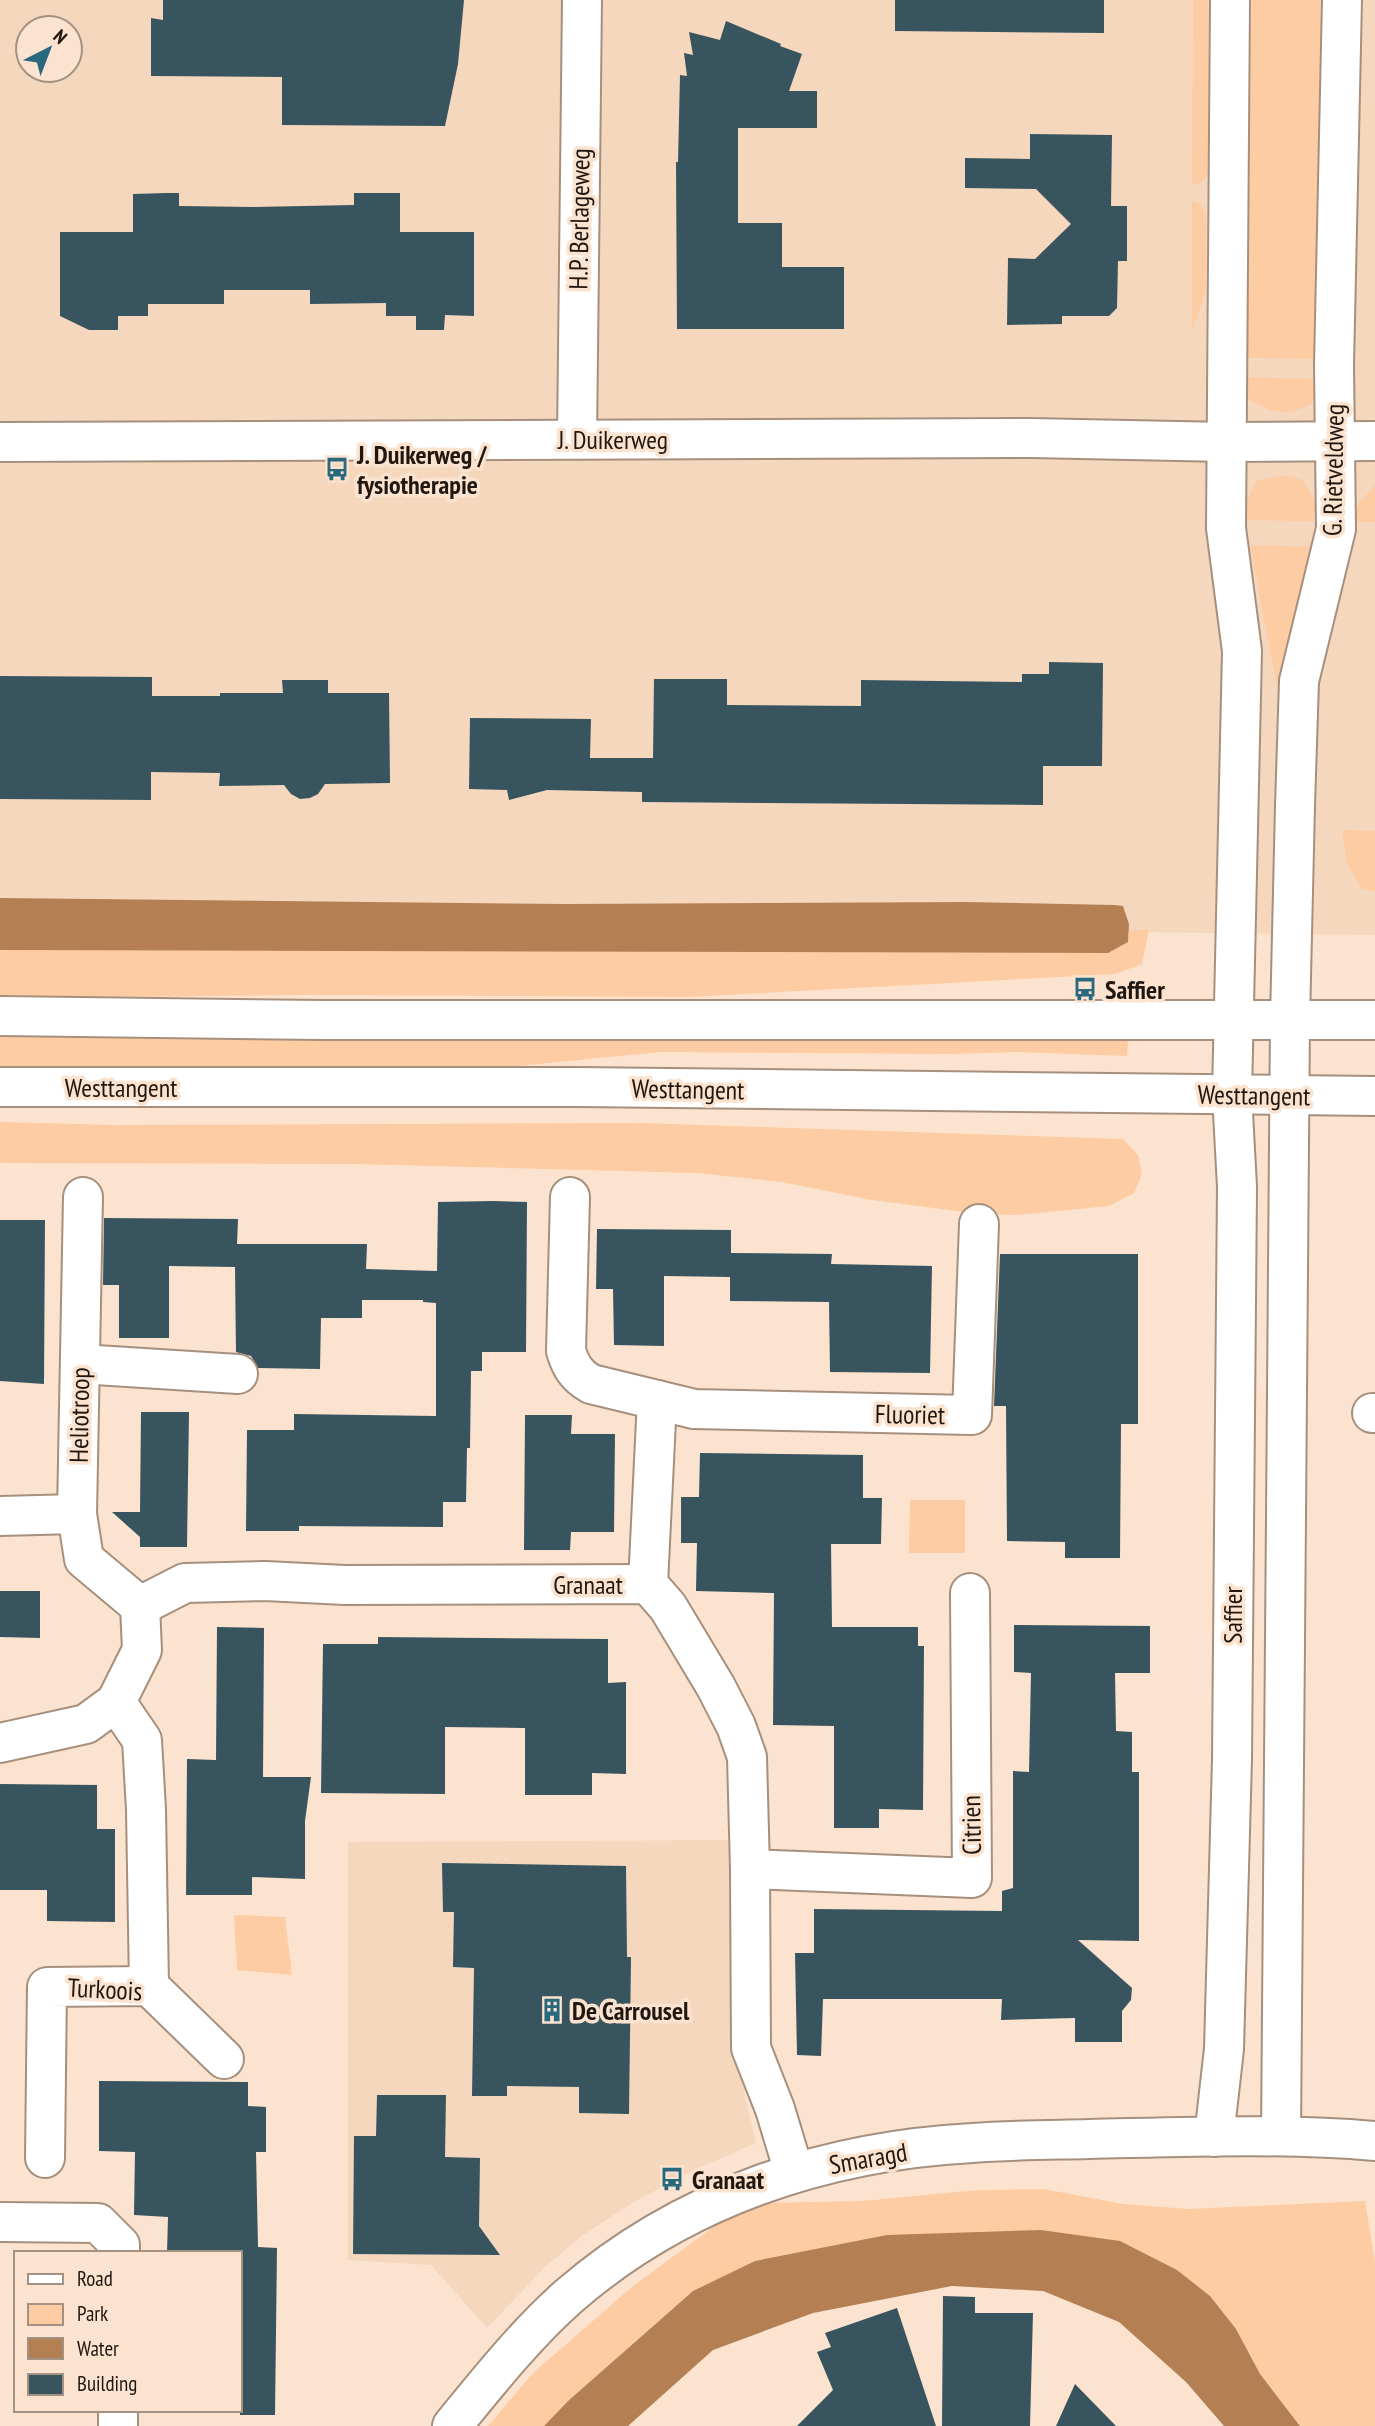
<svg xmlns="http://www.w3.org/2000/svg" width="1375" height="2426" font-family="'PT Sans Narrow',sans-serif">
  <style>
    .built { fill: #f5d7be; fill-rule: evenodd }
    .green { fill: #fecca2 }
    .water { fill: #b48053 }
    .building { fill: #38545e }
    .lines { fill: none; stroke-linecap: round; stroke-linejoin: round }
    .minor-casing { stroke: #a6907d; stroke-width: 42 }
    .major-casing { stroke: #a6907d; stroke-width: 42 }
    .minor { stroke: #fff; stroke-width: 38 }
    .major { stroke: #fff; stroke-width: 38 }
    .labels { text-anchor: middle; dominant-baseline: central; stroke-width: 7; stroke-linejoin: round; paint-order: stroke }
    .street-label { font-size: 26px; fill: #201710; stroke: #fbe3cf }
    .poi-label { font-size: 26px; font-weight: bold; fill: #201710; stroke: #fbe3cf; text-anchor: start }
  </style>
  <rect width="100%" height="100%" fill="#fbe3cf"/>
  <g class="built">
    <path d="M0,0H1375V935L0,919ZM28,28H70V70H28Z"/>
    <path d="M728,1840L739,2070L756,2143L696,2169L634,2202L583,2235L547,2265L487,2328L431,2265L348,2260V1842Z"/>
  </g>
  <g class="green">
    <path d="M1193,0H1208V173L1202,182L1192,185Z"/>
    <path d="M1252,0H1320L1322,359L1244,358Z"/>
    <path d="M1192,201L1199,203L1206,213V290L1192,333Z"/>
    <path d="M1237,377L1323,379L1319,396L1308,406L1290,412L1272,411L1245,398Z"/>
    <path d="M1286,475L1303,480L1316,503L1313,521L1242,520L1248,497L1258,480Z"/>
    <path d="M1375,485V522H1353L1359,503Z"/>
    <path d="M1250,545L1315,547L1284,659L1278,692Z"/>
    <path d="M1342,830L1375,831V891L1362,889L1347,864Z"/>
    <path d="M1129,930H1149L1142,964L1115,974L689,997L310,995L0,998V950L1108,953L1128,942Z"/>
    <path d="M0,1034L596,1039H1002L1128,1041L1127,1056L1017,1052L950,1054L660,1052L507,1067L216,1071L0,1069Z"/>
    <path d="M0,1122L115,1125L641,1123L1123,1139L1138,1155L1142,1174L1134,1193L1109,1206L1017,1215L980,1214L872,1200L782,1182L696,1173L355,1164L0,1163Z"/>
    <path d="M910,1500H965V1553H909Z"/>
    <path d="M234,1915L285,1917L292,1975L237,1970Z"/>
    <path d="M1044,2189L1123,2204L1188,2209L1365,2201L1375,2262V2426H1300L1260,2374L1236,2329L1177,2270L693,2291L568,2401L544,2426H488L533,2373L633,2286L723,2220L759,2203L864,2201L977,2190Z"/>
  </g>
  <g class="water">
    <path d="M0,898L566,904L967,902L1115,905L1123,906L1129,924L1128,942L1108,953L0,950Z"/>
    <path d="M1041,2230L1120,2241L1177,2270L1210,2296L1236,2329L1260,2374L1300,2426H1224L1186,2382L1119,2322L1043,2291L952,2286L813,2313L713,2350L628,2426H544L568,2401L693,2291L755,2261L887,2235Z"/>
  </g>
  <g class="building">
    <path d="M163,0H464L458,64L445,126L282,125V77L151,76V18L163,20Z"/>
    <path d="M895,0H1104V33L895,31Z"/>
    <path d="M726,21L781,44L780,46L802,54L789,91H817V128H738V223H782V267H844V329H677L676,162H678L680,75L687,76L684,53L693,55L689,32L720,40Z"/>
    <path d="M1030,134L1112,135L1111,206H1127V261H1118L1117,308L1109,316H1062V324L1007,325L1008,258L1035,259L1071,224L1036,189L965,188V158L1030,159Z"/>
    <path d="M167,193H179V206L253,207L354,205V193H400V232H474V316L445,315L444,330H416V316H386V303L310,304V290H224V304H148V316H118V330H89L60,316V232H133V194Z"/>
    <path d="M1049,662L1103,663L1102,766H1043V805L642,802V792L547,790L509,800L507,790L469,789L470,718L591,719L590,758H653L654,679H727V705L861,706V680L1022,682V674H1049Z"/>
    <path d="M0,676L152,677V696H220V693H283L282,680H328V693H389L390,783L325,784L318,794L310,798L300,799L291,794L284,785L219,786L220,773L151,772V800L0,799Z"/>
    <path d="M493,1201L527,1202L526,1352H482V1371H471L470,1448H467L466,1502H443V1527L299,1526V1531H246L247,1430H294V1414L436,1416V1303L423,1302V1300H362V1318H321L320,1369L258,1368L251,1356L236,1352L235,1267L169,1266V1338H119V1285H103L104,1218L238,1219L237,1244H367L366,1269L437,1271L438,1202Z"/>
    <path d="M0,1220H45L44,1384L0,1381Z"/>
    <path d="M597,1229L731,1230V1253L832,1254L831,1264L932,1266L930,1373L830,1372L829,1302L730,1301V1277L664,1276V1346L614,1345L613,1289H596Z"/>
    <path d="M1000,1254H1138V1424H1121L1120,1558H1065V1542L1007,1541L1006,1406H994Z"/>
    <path d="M141,1412H189L187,1547H140V1537L112,1512H140Z"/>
    <path d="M525,1415H572L571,1434H615L614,1532H571L570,1550H524Z"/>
    <path d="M700,1453L863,1455V1498H882L881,1544H831L832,1627H918V1646H924L923,1810L879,1809V1828H834V1726L773,1725L774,1593L696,1591L697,1543H681V1497H699Z"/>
    <path d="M0,1591H40V1638L0,1637Z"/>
    <path d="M1014,1625L1150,1626V1673H1115L1116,1731L1132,1732V1772H1139V1941L1078,1940L1132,1988L1131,2000L1122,2011V2042H1075V2018L1001,2020L1002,1999H823L821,2056L797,2055L795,1953H814V1909L1002,1911V1891L1013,1888V1771L1029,1772L1031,1673L1014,1672Z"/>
    <path d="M217,1627L264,1628L263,1777H311L305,1821V1879L252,1877V1895H186L187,1759L216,1760Z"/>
    <path d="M378,1637L608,1639V1683L626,1682V1774L592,1773V1795H525V1728L445,1727V1794L321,1793L323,1644H378Z"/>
    <path d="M0,1784L97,1785V1829H115V1922L47,1921V1890H0Z"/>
    <path d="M442,1863L626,1866L627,1957H631L629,2114L579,2113V2087L507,2086V2096H472L474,1968L453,1967L454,1912H443Z"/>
    <path d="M99,2081L248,2082V2106L266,2107V2152H256L258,2247L277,2248L275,2415H240V2253H167L168,2217L134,2215L135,2152L99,2151Z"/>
    <path d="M377,2095H446L445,2157L480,2158L479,2226L500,2255L353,2254L354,2136H376Z"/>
    <path d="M943,2296L975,2297V2313H1033L1030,2426H942Z"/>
    <path d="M897,2308L936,2426H797L833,2390L817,2352L831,2347L825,2333Z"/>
    <path d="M1075,2384L1116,2426H1056Z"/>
  </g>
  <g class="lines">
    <g class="minor-casing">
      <g id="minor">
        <path d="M577,439L582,0"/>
        <path d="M0,442L1031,438L1226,442L1375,441"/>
        <path d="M83,1197L77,1514L84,1559L140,1606"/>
        <path d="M570,1197L566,1351C571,1367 577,1376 591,1384L694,1409L972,1415L979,1224"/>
        <path d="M80,1364L238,1374"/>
        <path d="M1372,1413H1375"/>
        <path d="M0,1516L77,1514"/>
        <path d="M648,1584L657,1400"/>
        <path d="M140,1606L185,1583L265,1581L345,1585L648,1584L668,1607L716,1687L736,1726L747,1757L750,1869L751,2048L775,2109L794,2172"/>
        <path d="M116,1702L142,1740L146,1810L149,1986"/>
        <path d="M0,1743L86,1724L116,1702L142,1650L140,1606"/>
        <path d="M750,1869L972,1878L970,1593"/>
        <path d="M1281,2136L1290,1020L1295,806L1299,681L1336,529L1334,365L1342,0"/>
        <path d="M1214,2137L1224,2049L1232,1759L1237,1187L1232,1094L1242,651L1226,528L1230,0"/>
        <path d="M45,2158L47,1987L149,1986L224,2059"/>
        <path d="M0,2222L98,2223L120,2245V2253"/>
        <path d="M118,2426V2410"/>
        <path d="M452,2426C488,2382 526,2334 569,2296C682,2198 824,2151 972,2143C1011,2140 1050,2140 1089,2139C1184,2137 1280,2133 1375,2141"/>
      </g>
    </g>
    <g class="major-casing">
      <g id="major">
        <path d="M0,1016L324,1020H1375"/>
        <path d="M0,1087H577L1375,1096"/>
      </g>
    </g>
    <use href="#minor" class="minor"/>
    <use href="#major" class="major"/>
  </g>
  <defs>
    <g id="bus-bare" transform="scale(1.89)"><path d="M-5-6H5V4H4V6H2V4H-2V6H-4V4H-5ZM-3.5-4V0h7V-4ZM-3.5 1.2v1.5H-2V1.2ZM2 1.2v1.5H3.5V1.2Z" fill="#29697e" stroke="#fbe3cf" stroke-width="2.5" paint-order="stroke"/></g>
    <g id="building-bare" transform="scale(1.89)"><path d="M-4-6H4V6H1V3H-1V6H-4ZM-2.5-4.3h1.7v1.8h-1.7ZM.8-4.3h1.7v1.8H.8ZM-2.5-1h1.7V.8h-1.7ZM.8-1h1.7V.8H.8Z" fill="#29697e" stroke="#fbe3cf" stroke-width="2.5" paint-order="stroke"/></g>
  </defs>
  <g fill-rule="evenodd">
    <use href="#bus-bare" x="337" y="469"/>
    <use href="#bus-bare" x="1085" y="989"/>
    <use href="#building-bare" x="552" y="2010"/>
    <use href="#bus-bare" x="672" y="2179"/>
  </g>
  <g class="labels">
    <g class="street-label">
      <text transform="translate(579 219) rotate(-89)">H.P. Berlageweg</text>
      <text x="613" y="439">J. Duikerweg</text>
      <text transform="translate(1333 470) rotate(-89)">G. Rietveldweg</text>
      <text x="121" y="1087">Westtangent</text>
      <text transform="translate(688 1089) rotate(1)">Westtangent</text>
      <text transform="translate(1254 1095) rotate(1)">Westtangent</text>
      <text transform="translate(910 1414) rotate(1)">Fluoriet</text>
      <text transform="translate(79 1415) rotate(-89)">Heliotroop</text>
      <text x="588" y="1584">Granaat</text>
      <text transform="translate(1232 1615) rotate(-90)">Saffier</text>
      <text transform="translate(971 1825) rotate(-91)">Citrien</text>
      <text transform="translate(105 1989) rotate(3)">Turkoois</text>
      <text transform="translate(868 2158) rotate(-10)">Smaragd</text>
    </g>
    <g class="poi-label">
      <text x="357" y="454">J. Duikerweg /<tspan x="357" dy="30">fysiotherapie</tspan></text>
      <text x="1105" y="989">Saffier</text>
      <text x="572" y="2010">De Carrousel</text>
      <text x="692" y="2179">Granaat</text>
    </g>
  </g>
  <rect x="14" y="2251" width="228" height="161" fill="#fbe3cf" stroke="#a39183" stroke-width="2"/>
  <rect x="28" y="2274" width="35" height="10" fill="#ffffff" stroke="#a39183" stroke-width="2"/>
  <text x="77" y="2286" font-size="21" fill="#201710">Road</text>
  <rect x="28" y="2304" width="35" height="21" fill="#fecca2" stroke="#a39183" stroke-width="2"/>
  <text x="77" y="2321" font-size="21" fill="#201710">Park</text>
  <rect x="28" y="2338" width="35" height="21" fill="#b48053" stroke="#a39183" stroke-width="2"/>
  <text x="77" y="2356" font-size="21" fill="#201710">Water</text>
  <rect x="28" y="2374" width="35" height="21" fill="#38545e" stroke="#a39183" stroke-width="2"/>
  <text x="77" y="2391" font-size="21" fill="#201710">Building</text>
  <g transform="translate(49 49) rotate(42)"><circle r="33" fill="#fbe3cf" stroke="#a39183" stroke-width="2"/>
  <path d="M0-5L12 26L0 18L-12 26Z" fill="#29697e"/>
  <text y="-10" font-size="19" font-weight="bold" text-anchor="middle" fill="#201710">N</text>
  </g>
</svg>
